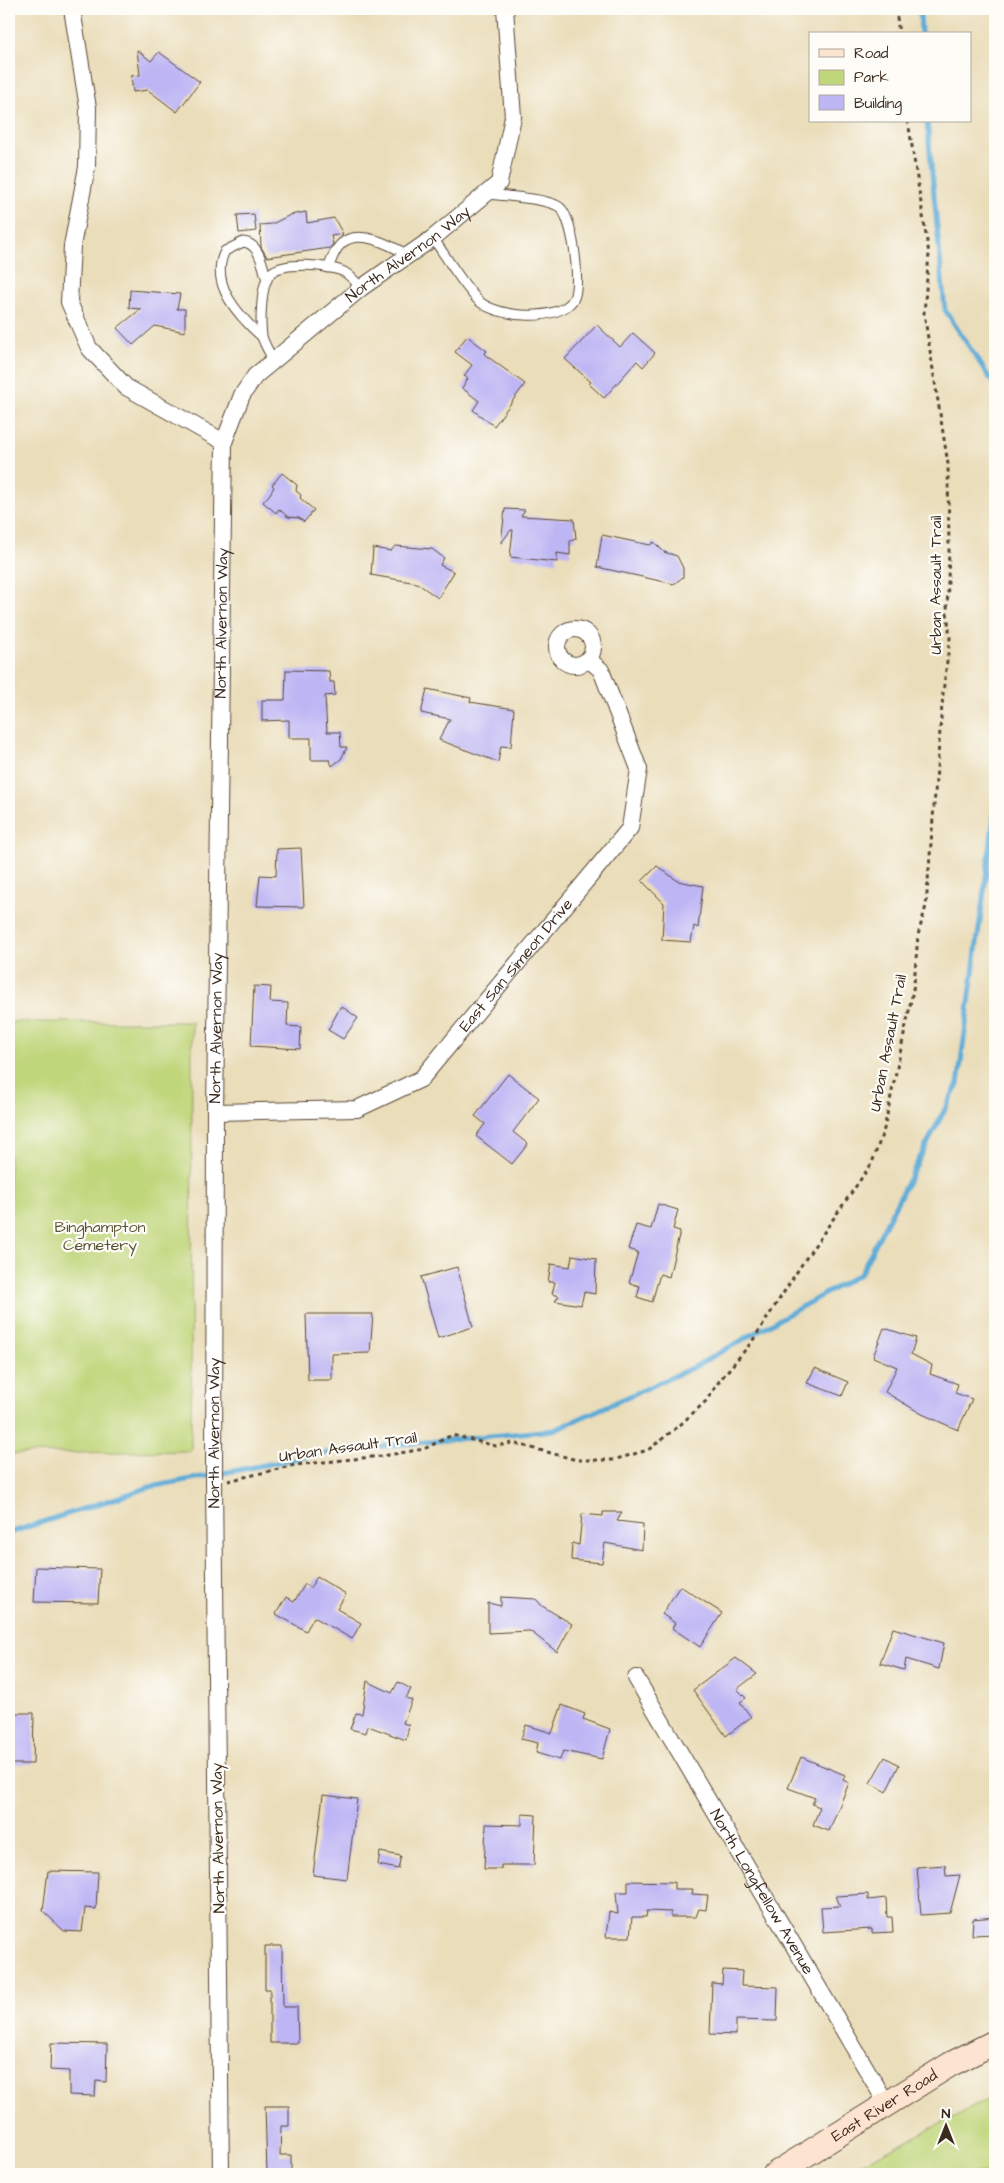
<svg xmlns="http://www.w3.org/2000/svg" width="1004" height="2183" font-family="'Architects Daughter',sans-serif">
  <style>
    .green { fill: #c0d67a; stroke: #7e804c }
    .lines { fill: none; stroke-linecap: round; stroke-linejoin: round }
    .stream { stroke: #5dabd7; stroke-width: 5 }
    .building { fill: #beb5f4 }
    .lane-casing { stroke: #554535; stroke-width: 11 }
    .street-casing { stroke: #554535; stroke-width: 18 }
    .secondary-casing { stroke: #554535; stroke-width: 26 }
    .path { stroke: #554535; stroke-width: 3; stroke-dasharray: 4 4; stroke-linecap: butt }
    .lane { stroke: #fff; stroke-width: 9 }
    .street { stroke: #fff; stroke-width: 16 }
    .secondary { stroke: #fde4d1; stroke-width: 24 }
    .labels { text-anchor: middle; dominant-baseline: central; stroke-width: 4.5; stroke-linejoin: round; paint-order: stroke }
    .street-label { font-size: 16px; fill: #3b2a1e; stroke: #fdfcf7 }
    .park-label { font-size: 16px; fill: #5c5535; stroke: #fdfcf7 }
  </style>
  <rect width="100%" height="100%" fill="#fdfcf7"/>
  <filter id="ink" filterUnits="userSpaceOnUse"><feTurbulence type="fractalNoise" baseFrequency=".02" numOctaves="2"/><feDisplacementMap in="SourceGraphic" scale="10" xChannelSelector="R" yChannelSelector="G"/><feConvolveMatrix kernelMatrix="1 2 1 2 8 2 1 2 1" color-interpolation-filters="sRGB"/></filter>
  <filter id="wash" filterUnits="userSpaceOnUse"><feTurbulence type="fractalNoise" baseFrequency=".0096" numOctaves="4" result="noise"/><feDisplacementMap in="SourceGraphic" scale="20" xChannelSelector="R" yChannelSelector="G"/><feGaussianBlur stdDeviation="1.12" result="paint"/><feColorMatrix in="noise" values="0 0 0 0 0 0 0 0 0 0 0 0 0 0 0 0 0 1.4 0 .05"/><feComposite in="paint" operator="in"/></filter>
  <g filter="url(#wash)">
    <rect width="100%" height="100%" fill="#eaddba"/>
    <g class="green">
      <path d="M9,1022H192L191,1451L9,1454Z"/>
      <path d="M995,2096V2174H841Z"/>
    </g>
    <g class="lines">
      <g class="stream">
        <path d="M920,9L921,34"/>
        <path d="M927,121L945,310L995,386"/>
        <path d="M9,1533L150,1487L342,1450L554,1430L694,1367L860,1274L958,1084L995,810"/>
      </g>
    </g>
    <g id="blocks">
      <g class="building">
        <path d="M137,50L151,61L159,52L200,82L177,112L148,90L133,92L131,76L140,75Z"/>
        <path d="M306,212L307,223L334,218L343,234L331,236L333,244L330,248L267,257L261,247L260,225L272,224L290,215Z"/>
        <path d="M254,214L256,231L239,233L237,215Z"/>
        <path d="M130,290L180,294L177,309H185V332L155,326L133,345L117,328L141,309L129,308Z"/>
        <path d="M597,325L620,347L633,333L655,353L643,367L637,361L604,398L589,384L591,382L565,359Z"/>
        <path d="M467,336L487,351L484,354L525,384L494,426L473,410L479,401L462,388L468,378L464,376L472,365L455,352Z"/>
        <path d="M282,473L297,485L296,491L301,495L300,498L314,510L304,522L299,518L288,517L279,509L276,513L263,502L270,494L274,487L272,485Z"/>
        <path d="M505,509L525,510L521,516L574,519L576,539L570,541V555L557,553V562L510,557L513,530H511L501,543Z"/>
        <path d="M602,535L650,545L654,542L664,552L677,556L683,568V577L674,584L597,567Z"/>
        <path d="M395,546L432,549L444,558L440,565L454,572L438,598L417,583L371,575L373,548L391,551Z"/>
        <path d="M286,670L329,671L330,682H334L335,695L325,696L327,732H340L341,747H347L341,759L332,766L330,760H311V738H289V720L262,721V700H285Z"/>
        <path d="M427,689L471,698L470,702L514,709L511,747L501,746L498,762L439,740L450,719L421,713Z"/>
        <path d="M301,848L304,907L257,906L260,875L276,876L277,849Z"/>
        <path d="M657,866L678,881L703,886L698,928L694,926L691,942L662,940L664,903L642,881Z"/>
        <path d="M254,986L271,987L270,1002L288,1003L287,1026L301,1027L300,1049L251,1046Z"/>
        <path d="M341,1006L358,1018L343,1039L328,1030Z"/>
        <path d="M508,1074L539,1098L513,1132L528,1144L512,1164L476,1136L485,1124L475,1116Z"/>
        <path d="M658,1204L678,1210L673,1229L680,1231L669,1277L660,1274L652,1302L637,1297L640,1286L629,1283L638,1252L628,1249L636,1225L651,1229Z"/>
        <path d="M572,1255L596,1259L595,1294L584,1292L581,1305L555,1301L559,1296L552,1294L555,1282H548L551,1264L570,1267Z"/>
        <path d="M457,1267L473,1327L438,1338L421,1277Z"/>
        <path d="M306,1314H373L370,1353L332,1354V1380H308Z"/>
        <path d="M884,1328L916,1338L911,1354L932,1365L930,1374L958,1384L955,1393L972,1399L958,1430L922,1414L885,1392L897,1367L873,1357Z"/>
        <path d="M815,1368L848,1382L842,1396L807,1383Z"/>
        <path d="M603,1512H622L617,1521L643,1524L642,1550L605,1543L602,1563L571,1560L572,1543L579,1545L582,1514L603,1516Z"/>
        <path d="M36,1567L100,1569L98,1603L34,1602Z"/>
        <path d="M317,1577L346,1594L337,1609L361,1623L352,1639L314,1617L306,1631L276,1614L286,1597L294,1602L305,1584L310,1588Z"/>
        <path d="M680,1586L722,1613L700,1647L672,1628L675,1623L662,1614Z"/>
        <path d="M501,1597L536,1599L542,1606L572,1624L557,1652L530,1631L488,1633V1603L501,1606Z"/>
        <path d="M893,1628L944,1643L939,1669L906,1659L904,1670L880,1663Z"/>
        <path d="M736,1658L757,1674L737,1689L746,1698L740,1702L751,1717L726,1736L693,1690Z"/>
        <path d="M367,1681L392,1693L398,1682L411,1689L406,1698L412,1700L403,1723L409,1725L406,1740L368,1726L366,1733L350,1729L356,1713L362,1714Z"/>
        <path d="M562,1705L585,1714L583,1719L610,1729L602,1759L563,1751L560,1760L536,1753L538,1743L521,1739L526,1725L552,1733Z"/>
        <path d="M9,1713H34L33,1764H9Z"/>
        <path d="M801,1757L845,1775L843,1780L849,1783L829,1831L813,1825L820,1807L812,1804L815,1798L788,1788Z"/>
        <path d="M885,1757L899,1765L886,1792L870,1783Z"/>
        <path d="M323,1795L357,1799L347,1879L313,1875Z"/>
        <path d="M522,1814L536,1815L534,1865H501V1869H484L486,1824L522,1825Z"/>
        <path d="M380,1852L401,1856L398,1869L378,1865Z"/>
        <path d="M945,1865L946,1876L960,1875L950,1913L921,1915L917,1867Z"/>
        <path d="M48,1871L98,1872L96,1909L85,1908L82,1932L64,1931L43,1911Z"/>
        <path d="M628,1881L674,1882V1889H693L692,1894L708,1895L706,1910L699,1909L696,1917H671V1912L647,1911L646,1917H632L630,1937H606L609,1912L618,1914L616,1892H628Z"/>
        <path d="M868,1894V1900L886,1898L887,1917H892L893,1932L872,1933V1929L823,1932L821,1907L840,1906L836,1896Z"/>
        <path d="M995,1917V1934L972,1935L973,1919Z"/>
        <path d="M265,1946H282L283,2007H297L298,2043H270V1989H265Z"/>
        <path d="M723,1970L742,1971L741,1986L778,1987L777,2021L736,2020V2035L710,2034L712,1983L722,1984Z"/>
        <path d="M51,2043L107,2044L106,2082L96,2081L95,2096L69,2095V2071L50,2070Z"/>
        <path d="M265,2106H289V2126H281L280,2155H291V2174H267Z"/>
      </g>
    </g>
  </g>
  <g filter="url(#ink)">
    <use href="#blocks" fill-opacity="0" stroke="#554535" stroke-width="1"/>
    <g class="lines">
      <g class="lane-casing">
        <g id="lane">
          <path d="M433,238C445,255 466,290 480,302C500,318 558,322 573,300C582,286 573,214 558,206C544,198 504,196 487,194"/>
          <path d="M328,268C332,260 334,250 341,244C358,227 392,246 408,255"/>
          <path d="M262,337C240,317 208,284 225,251L243,242C260,243 263,268 267,280"/>
          <path d="M274,361C270,353 264,345 262,336C260,322 261,286 269,275C280,260 330,265 344,272C351,276 356,282 361,288"/>
        </g>
      </g>
      <g class="street-casing">
        <g id="street">
          <path d="M72,9L88,108L87,167L72,246L69,302L89,348L126,387L224,442"/>
          <circle cx="575" cy="647" r="18"/>
          <path id="s1" d="M215,1112L357,1109L421,1079L630,828L639,769L601,670L588,659"/>
          <path id="s2" d="M636,1678L887,2104"/>
          <path id="s3" d="M221,2174L214,1480L215,1112L224,442L242,395L255,376L361,288L433,238L499,183L513,117L505,9"/>
        </g>
      </g>
      <g class="secondary-casing">
        <g id="secondary">
          <path id="s4" d="M775,2174L951,2064L995,2042"/>
        </g>
      </g>
      <g class="path">
        <path d="M896,9L899,34"/>
        <path d="M228,1481L295,1465L382,1456L424,1449L452,1435L496,1446L513,1443L577,1460H613L648,1450L680,1425L706,1401L720,1380L751,1343L804,1261L872,1163L884,1129L908,1016L914,984L918,935L926,906L943,693L950,638L947,612L949,549L948,464L924,313L929,254L908,121"/>
      </g>
      <use href="#lane" class="lane"/>
      <use href="#street" class="street"/>
      <use href="#secondary" class="secondary"/>
    </g>
  </g>
  <g class="labels">
    <g class="street-label">
      <text stroke="none"><textPath href="#s3" startOffset="2001">North Alvernon Way</textPath></text>
      <text transform="translate(936 585) rotate(-90)">Urban Assault Trail</text>
      <text stroke="none"><textPath href="#s3" startOffset="1551">North Alvernon Way</textPath></text>
      <text stroke="none"><textPath href="#s1" startOffset="361">East San Simeon Drive</textPath></text>
      <text stroke="none"><textPath href="#s3" startOffset="1146">North Alvernon Way</textPath></text>
      <text transform="translate(888 1043) rotate(-79)">Urban Assault Trail</text>
      <text stroke="none"><textPath href="#s3" startOffset="741">North Alvernon Way</textPath></text>
      <text transform="translate(348 1447) rotate(-8)">Urban Assault Trail</text>
      <text transform="translate(218 1838) rotate(-91)">North Alvernon Way</text>
      <text stroke="none"><textPath href="#s2" startOffset="248">North Longfellow Avenue</textPath></text>
      <text stroke="none"><textPath href="#s4" startOffset="129">East River Road</textPath></text>
    </g>
    <g class="park-label">
      <text x="100" y="1227">Binghampton<tspan x="100" dy="18">Cemetery</tspan></text>
    </g>
  </g>
  <rect width="1004" height="2183" fill="none" stroke="#fdfcf7" stroke-width="30"/>
  <rect x="809" y="32" width="162" height="90" fill="#fdfcf7" stroke="#afa8a0"/>
  <rect x="819" y="49" width="25" height="8" fill="#fde4d1" stroke="#afa8a0"/>
  <text x="854" y="58" font-size="15" fill="#3b2a1e">Road</text>
  <rect x="819" y="70" width="25" height="15" fill="#c0d67a" stroke="#afa8a0"/>
  <text x="854" y="82" font-size="15" fill="#3b2a1e">Park</text>
  <rect x="819" y="95" width="25" height="15" fill="#beb5f4" stroke="#afa8a0"/>
  <text x="854" y="108" font-size="15" fill="#3b2a1e">Building</text>
  <g transform="translate(946 2126)" stroke="#fdfcf7" stroke-width="4" paint-order="stroke">
  <path d="M0-4L9 19L0 12L-9 19Z" fill="#3b2a1e"/>
  <text y="-8" font-size="14" font-weight="bold" text-anchor="middle" fill="#3b2a1e">N</text>
  </g>
</svg>
